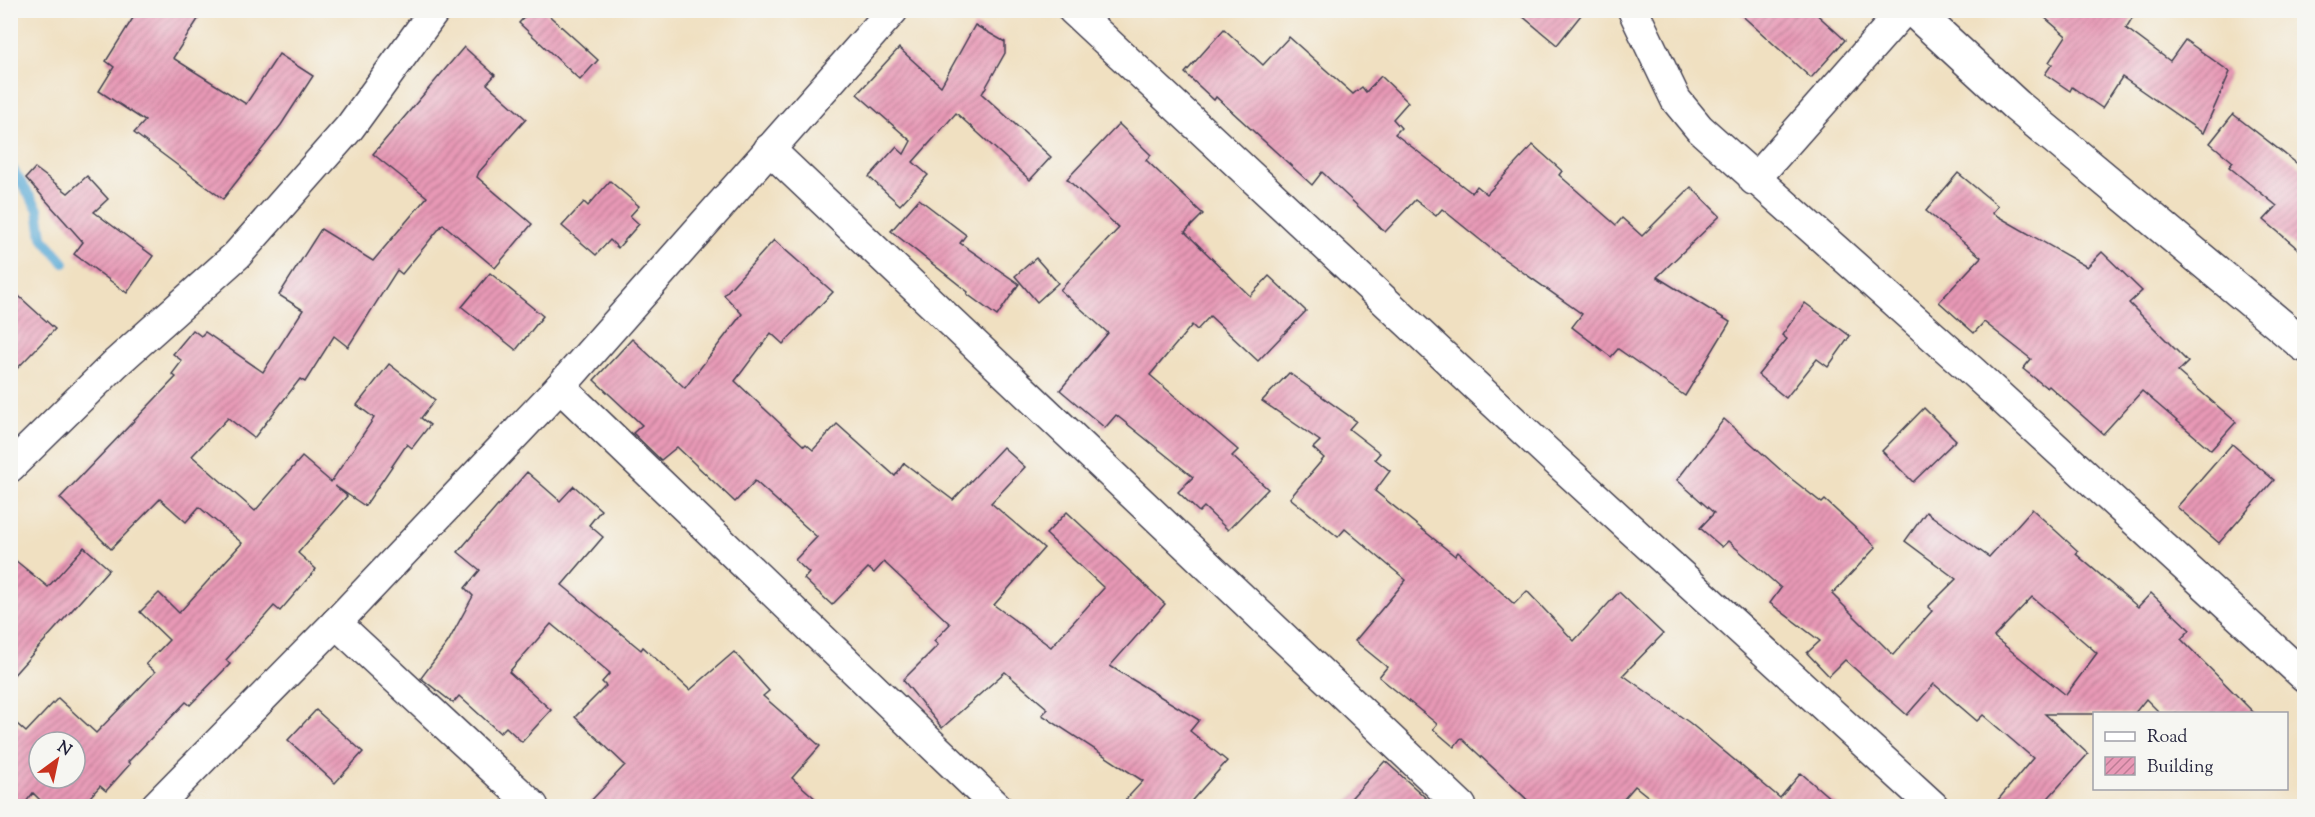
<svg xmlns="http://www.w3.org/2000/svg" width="2315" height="817" font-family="'Sorts Mill Goudy',serif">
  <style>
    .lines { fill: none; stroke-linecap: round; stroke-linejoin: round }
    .stream { stroke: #5caad5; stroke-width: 10 }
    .building { fill: url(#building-hatch); fill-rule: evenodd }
    .minor-casing { stroke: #413e4f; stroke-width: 33 }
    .tertiary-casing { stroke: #413e4f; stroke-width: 36 }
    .minor { stroke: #fff; stroke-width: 30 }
    .tertiary { stroke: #fff; stroke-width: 33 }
  </style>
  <defs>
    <pattern id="building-hatch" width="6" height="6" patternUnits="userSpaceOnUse" patternTransform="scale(1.5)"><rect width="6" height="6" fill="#e899b6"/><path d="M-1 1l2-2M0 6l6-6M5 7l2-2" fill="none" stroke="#bc7c95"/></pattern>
  </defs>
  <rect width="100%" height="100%" fill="#f6f6f2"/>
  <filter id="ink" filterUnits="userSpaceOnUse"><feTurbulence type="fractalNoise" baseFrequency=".0167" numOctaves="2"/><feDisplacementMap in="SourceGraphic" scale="12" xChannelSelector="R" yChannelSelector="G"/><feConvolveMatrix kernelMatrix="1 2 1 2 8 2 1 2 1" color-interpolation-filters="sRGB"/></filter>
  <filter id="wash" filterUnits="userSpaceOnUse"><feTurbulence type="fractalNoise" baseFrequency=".008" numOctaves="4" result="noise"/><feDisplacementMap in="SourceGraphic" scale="24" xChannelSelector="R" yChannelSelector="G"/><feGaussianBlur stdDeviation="1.35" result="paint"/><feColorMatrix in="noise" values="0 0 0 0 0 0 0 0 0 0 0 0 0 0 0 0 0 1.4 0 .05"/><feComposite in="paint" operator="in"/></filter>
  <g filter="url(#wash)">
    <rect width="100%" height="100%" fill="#f0e0c1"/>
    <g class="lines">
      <path class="stream" d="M10,165L38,209L42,237L64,263"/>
    </g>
    <g id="blocks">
      <g class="building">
        <path d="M138,10H204L173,58L246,104L279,54L313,76L281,125L223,199L134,133L145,121L99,91L114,67L106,61Z"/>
        <path d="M531,10H543L598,60L580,80L519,23Z"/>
        <path d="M1515,10H1585L1557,45Z"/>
        <path d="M1736,10H1812L1845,40L1811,78Z"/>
        <path d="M2036,10H2137L2126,28L2170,61L2185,40L2230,72L2203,133L2122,77L2102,108L2072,87L2070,91L2045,74L2052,64L2049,62L2066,36Z"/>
        <path d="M975,25L1005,42V53L982,94L1051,157L1030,180L956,113L913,162L928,175L900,205L869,177L896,147L904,154L911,141L857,94L899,48L941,86Z"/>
        <path d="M1224,29L1263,65L1289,37L1353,94L1362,87L1366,92L1381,76L1408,102L1393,119L1401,128L1395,134L1472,193L1477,186L1487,194L1533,145L1562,171L1559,175L1616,225L1622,218L1642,236L1691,187L1720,216L1657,277L1730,322L1685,396L1618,349L1611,357L1572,327L1582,314L1500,256L1442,209L1436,216L1415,200L1385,232L1322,172L1312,185L1216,97L1214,100L1185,73Z"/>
        <path d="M464,47L495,75L487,84L526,119L479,172L477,177L532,224L495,268L443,224L402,274L397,270L348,347L334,336L305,382L300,379L254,438L228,418L192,456L255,511L302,457L331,482L374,418L357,405L389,364L435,400L421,418L430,425L412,448L407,444L365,506L335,486L347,496L298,553L316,569L280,611L274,606L226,660L230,664L190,705L186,702L128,762L130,764L106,791L100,786L81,807H47L33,793L22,807H10V718L26,732L58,698L96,733L155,672L146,664L169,640L140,612L159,593L179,613L242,543L199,507L186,522L160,499L111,549L60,498L176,377L172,374L182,361L173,354L193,330L201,336L205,332L263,372L303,310L279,295L321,229L373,261L427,197L373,154ZM39,742H75V778H39Z"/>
        <path d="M2233,114L2304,169V254L2264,220L2277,206L2229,167L2233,162L2210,143Z"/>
        <path d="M1119,124L1151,155L1146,160L1203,214L1185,232L1250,296L1269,276L1306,311L1258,361L1210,316L1197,330L1192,325L1150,375L1238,450L1232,456L1268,489L1228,530L1204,507L1199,512L1178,492L1193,477L1116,415L1105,428L1060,390L1108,333L1060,290L1119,228L1067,179Z"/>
        <path d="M35,168L68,193L87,176L108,199L94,212L153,256L127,293L74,254L83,242L26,178Z"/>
        <path d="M1958,173L1998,206L1992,213L2087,267L2102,252L2142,291L2129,303L2188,362L2178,372L2236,422L2211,450L2142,391L2103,434L2049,386L2047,388L2023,369L2031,359L1984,322L1974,333L1939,302L1981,257L1926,211Z"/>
        <path d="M610,181L639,206L630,216L639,224L618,248L610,240L596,255L562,226L584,202L588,206Z"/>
        <path d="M919,199L966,235L960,243L1019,284L997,316L967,294L968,292L891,231Z"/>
        <path d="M774,240L833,292L783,344L771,333L735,381L804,446L806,444L813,450L837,424L895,476L904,463L953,500L1003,447L1025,467L991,503L1044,548L994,605L1051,647L1104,588L1046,534L1067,512L1165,604L1110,666L1199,720L1190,731L1227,761L1186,807H1119L1143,781L1042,715L1048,709L1005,672L942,728L903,680L938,645L934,641L950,624L884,562L874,573L868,568L832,605L804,579L809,573L795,560L817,537L755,481L735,502L677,447L661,460L633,433L642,425L594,380L632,339L685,388L742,314L724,295Z"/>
        <path d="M1036,258L1058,283L1037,302L1015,276Z"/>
        <path d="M490,273L543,316L516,350L462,307Z"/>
        <path d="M10,288L55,329L10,376Z"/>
        <path d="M1805,303L1850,336L1828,367L1817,359L1786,398L1758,375L1787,339L1782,335Z"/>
        <path d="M1289,373L1356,421L1349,429L1380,453L1375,459L1390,471L1375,491L1455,556L1458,552L1514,604L1527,591L1574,641L1619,592L1663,634L1623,675L1690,723L1780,798L1801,773L1840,807H1661L1635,786L1617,807H1535L1461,738L1454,747L1433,729L1437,724L1379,677L1387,667L1355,641L1406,580L1345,529L1338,537L1290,498L1324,458L1313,448L1320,441L1262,401Z"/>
        <path d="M1924,408L1956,440L1913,482L1882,451Z"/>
        <path d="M1724,419L1784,473L1822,503L1825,500L1876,547L1832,594L1893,655L1932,611L1928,607L1956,579L1905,541L1926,512L1989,557L2032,509L2078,551L2076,554L2138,607L2151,593L2190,630L2181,639L2255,714H2161L2146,699L2134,714H2045L2088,754L2040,807H1992L2033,758L1983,715L1977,721L1934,684L1907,715L1845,660L1829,676L1807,653L1820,641L1770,603L1781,588L1728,541L1722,547L1700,528L1714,513L1677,480ZM2032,597L2097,653L2066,695L1994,637Z"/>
        <path d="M2232,444L2274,480L2219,543L2177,507Z"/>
        <path d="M527,472L560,501L574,486L601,510L589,525L603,537L562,585L641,650L643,647L690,690L734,652L769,691L763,696L820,746L792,778L825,807H585L625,765L575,717L606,686L602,682L610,673L551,624L509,672L551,710L522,742L506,727L500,733L459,696L453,703L421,678L448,642L473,596L465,588L480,570L458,552Z"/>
        <path d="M84,547L109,569L10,679V556L48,587Z"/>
        <path d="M316,710L363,752L335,783L288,740Z"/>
        <path d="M1385,761L1436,807H1343Z"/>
      </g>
    </g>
  </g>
  <g filter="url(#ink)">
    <use href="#blocks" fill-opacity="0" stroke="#413e4f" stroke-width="1.5"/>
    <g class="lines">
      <g class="minor-casing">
        <g id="minor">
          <path d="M1073,10L1551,456L1933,806"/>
          <path d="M1633,10L1676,100L1699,128L1972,371L2304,676"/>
          <path d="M769,149L1461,806"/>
          <path d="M1754,180L1904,10"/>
          <path d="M560,387L996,806"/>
          <path d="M10,467L115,364L237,255L350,127L435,10"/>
          <path d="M336,623L533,806"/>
          <path d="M156,806L336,623L560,387L893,10"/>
        </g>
      </g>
      <g class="tertiary-casing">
        <path id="tertiary" d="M1913,10L2017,106L2304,345"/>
      </g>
      <use href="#minor" class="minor"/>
      <use href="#tertiary" class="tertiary"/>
    </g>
  </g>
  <rect width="2315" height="817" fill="none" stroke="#f6f6f2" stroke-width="36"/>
  <rect x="2093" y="712" width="195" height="78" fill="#f6f6f2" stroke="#a1a1a9" stroke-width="1.5"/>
  <rect x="2105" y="732" width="30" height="9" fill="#ffffff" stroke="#a1a1a9" stroke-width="1.5"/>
  <text x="2147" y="742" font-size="18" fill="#22223b">Road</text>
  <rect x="2105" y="757" width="30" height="18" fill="url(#building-hatch)" stroke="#a1a1a9" stroke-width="1.5"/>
  <text x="2147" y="772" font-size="18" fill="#22223b">Building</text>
  <g transform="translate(57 760) rotate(33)"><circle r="28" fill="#f6f6f2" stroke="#a1a1a9" stroke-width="1.5"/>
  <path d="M0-4.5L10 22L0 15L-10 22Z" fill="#c8321e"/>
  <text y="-9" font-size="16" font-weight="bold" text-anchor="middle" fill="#22223b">N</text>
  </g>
</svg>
